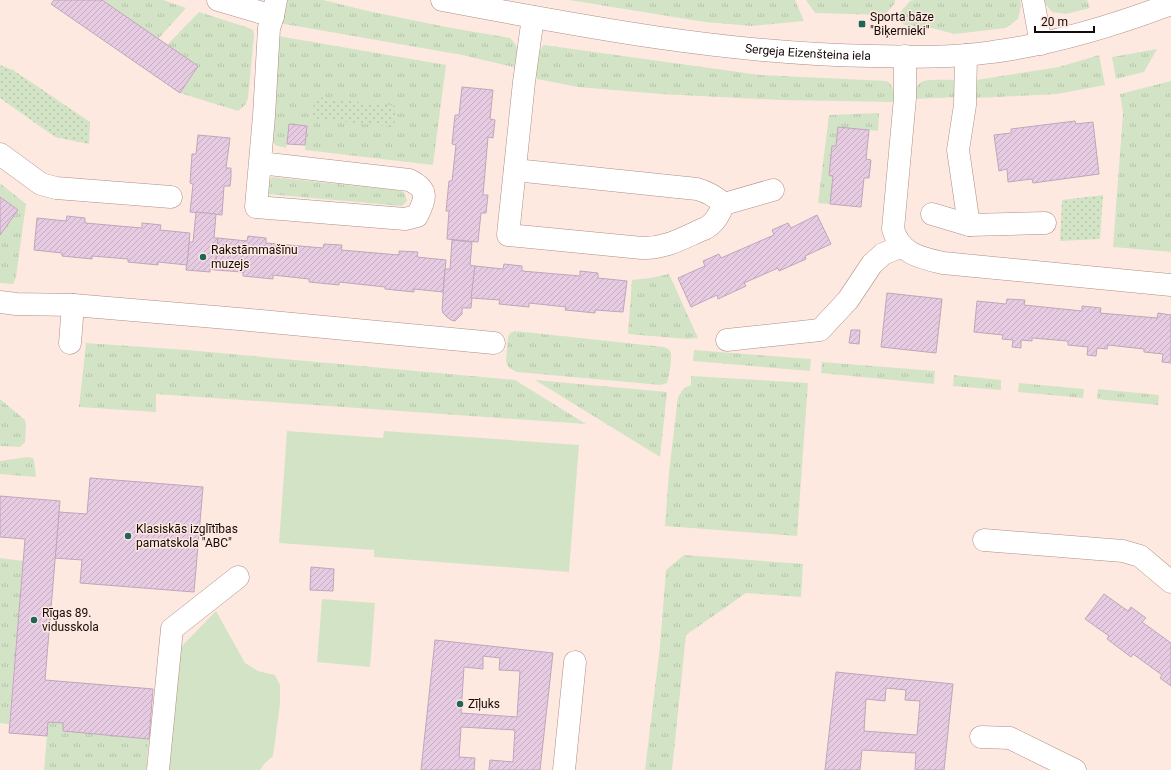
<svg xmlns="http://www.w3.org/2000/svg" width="1171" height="770" font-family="Roboto,sans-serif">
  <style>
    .grass { fill: url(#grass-tufts) }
    .park { fill: url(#park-dots) }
    .garden { fill: #d3e4c6 }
    .building { fill: url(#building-hatch); stroke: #c0a6bb; fill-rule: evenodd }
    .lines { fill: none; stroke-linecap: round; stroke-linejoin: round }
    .minor-casing { stroke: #af8e83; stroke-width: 23 }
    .minor { stroke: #fff; stroke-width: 22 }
    .poi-dot { fill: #1f6559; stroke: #fee9e1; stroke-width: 1.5 }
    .labels { text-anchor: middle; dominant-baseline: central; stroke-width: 3; stroke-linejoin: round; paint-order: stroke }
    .poi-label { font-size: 12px; fill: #140906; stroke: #fee9e1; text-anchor: start }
    .street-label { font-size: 12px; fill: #140906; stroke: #fee9e1 }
  </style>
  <defs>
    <pattern id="grass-tufts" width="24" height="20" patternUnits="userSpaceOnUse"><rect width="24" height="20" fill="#d3e4c6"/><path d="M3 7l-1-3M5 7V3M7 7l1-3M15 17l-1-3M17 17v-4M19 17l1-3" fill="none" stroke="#b4c2a9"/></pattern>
    <pattern id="park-dots" width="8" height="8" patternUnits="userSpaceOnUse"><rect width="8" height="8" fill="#d3e4c6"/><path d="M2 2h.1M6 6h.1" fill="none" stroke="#b4c2a9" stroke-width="1.8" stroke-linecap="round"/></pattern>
    <pattern id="building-hatch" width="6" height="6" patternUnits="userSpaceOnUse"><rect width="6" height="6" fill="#e7cbe2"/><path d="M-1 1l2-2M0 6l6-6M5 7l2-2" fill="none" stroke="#c5adc0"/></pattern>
  </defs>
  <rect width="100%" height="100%" fill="#fee9e1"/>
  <g class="grass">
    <path d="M102,0H163L186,8L158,39Z"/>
    <path d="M283,0H323L368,11L446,27L510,38C520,48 519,55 517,68L462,55L279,23Z"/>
    <path d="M569,0H795L804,21L752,26L705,22Z"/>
    <path d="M806,0H895V3L885,15L815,13Z"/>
    <path d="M914,0H1020L1021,6L1018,19L1006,28L955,34L931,28L904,25L896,17L910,1Z"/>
    <path d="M1043,0H1087L1090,8L1066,14L1052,12L1043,1Z"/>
    <path d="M199,12L246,27L253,30L254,35L248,99L245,105L238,111L180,93L198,66L167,45Z"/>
    <path d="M278,36L446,65L433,165L305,150L306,126L289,124L286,148L275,145L272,140Z"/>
    <path d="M544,45L760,75L887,81C894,86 894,93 894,102L781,100L661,94L578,87L537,79C535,66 535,54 544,45Z"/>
    <path d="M1157,49L1144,72L1116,79L1112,57Z"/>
    <path d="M1099,55L1105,85L1057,94L976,98V80L1059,67Z"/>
    <path d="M959,80V97L914,99C915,92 916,83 924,81C929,79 952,80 959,80Z"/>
    <path d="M1171,81V252L1113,247L1123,113L1120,94Z"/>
    <path d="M879,113L878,131L838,127L836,146H832L829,175L833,176L830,204L818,203L829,115Z"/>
    <path d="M271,177L395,190L404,192L407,201L402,206L268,194Z"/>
    <path d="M1,184L26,204L16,277L13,284L0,283V235L18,210L0,197V185Z"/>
    <path d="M669,274L698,338L687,339L628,334L632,280L650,278Z"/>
    <path d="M515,331L664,347C667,348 670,350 671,353C672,359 669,377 667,383L661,385L517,372L509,368L506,362L508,337L510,333Z"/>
    <path d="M86,343L187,350L515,380L586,424L156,394V412L79,407Z"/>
    <path d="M694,350L811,359L810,371L693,361Z"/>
    <path d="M822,362L935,371L934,384L821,373Z"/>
    <path d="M954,375L1001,380V390L953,386Z"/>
    <path d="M691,376L808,383L797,536L665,526L669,472L678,397L684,388L691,385Z"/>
    <path d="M535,380L667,392L660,457Z"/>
    <path d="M1019,383L1084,389L1083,398L1018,392Z"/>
    <path d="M1098,389L1159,395L1158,405L1097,399Z"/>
    <path d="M0,399L25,420L26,426L25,442L20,447L0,446Z"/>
    <path d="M28,457L33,458L34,460L36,477L0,474V461Z"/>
    <path d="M684,555L803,564L801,597L746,593L686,635L672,770H645L660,646L666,570Z"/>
    <path d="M0,558L23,561L9,724L0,723Z"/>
    <path d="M48,722L63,723V731L149,739L146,770H44Z"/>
  </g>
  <g class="park">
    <path d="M0,65L13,70L90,122L89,144L55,137L0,98Z"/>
    <path d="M315,97L396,106L394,127L312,118Z"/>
    <path d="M1103,195L1100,239L1060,241L1062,200Z"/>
  </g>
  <g class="garden">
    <path d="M287,431L383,438L384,431L579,445L569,572L374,557V550L279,543Z"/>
    <path d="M322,599L375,603L370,667L317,662Z"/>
    <path d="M216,611L245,663L258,671L275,675L280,685V704L273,756L264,764L260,770H166L178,650Z"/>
  </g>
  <g class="building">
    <path d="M54,0H102L198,66L180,93L51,4Z"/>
    <path d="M462,87L493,90L490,119L495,120L493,138L488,137L483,195H488L486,213H481L478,242L447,239L449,211H446L449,181H452L456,145L452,144L455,115H459Z"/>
    <path d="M1075,121L1076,124L1093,122L1099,174L1033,183L1032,179L1008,182L1007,169L999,171L994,135L1011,133V129Z"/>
    <path d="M289,124L307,126L305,145L287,144Z"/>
    <path d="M838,127L869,130L866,159L871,160L869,178H864L861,207L830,204L833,176L829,175L832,146H836Z"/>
    <path d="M198,135L230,138L226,168H231V177L230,186H224L222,215L190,212L193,184L190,183L192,154H196Z"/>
    <path d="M0,197L18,210L0,235Z"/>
    <path d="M196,212L216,214L214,238H218L215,270L210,269V272L186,270L189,242H193Z"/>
    <path d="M817,215L831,244L805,256L806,259L779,271L778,268L744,283L746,286L718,299L717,295L691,307L678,278L705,266L703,261L719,254L721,258L774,235L772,230L788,223L791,228Z"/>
    <path d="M67,216L85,218V223L142,228V223L152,224L161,225L160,230L190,233L187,265L158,262V265L128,262V259L92,256V259L62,256V253L34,250L37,218L66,221Z"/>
    <path d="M248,236L266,238V243L323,248L324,244L342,245L341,250L399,255V251L418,252L417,257L446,260L443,292L414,289V292L385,289V287L339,282V285L309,282V279L273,275V279L243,276V272L215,270L218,238L247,241Z"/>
    <path d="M452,240L472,242L470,265L475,266L471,308H462V314L455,321L451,320L447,317L443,313L442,309L445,269H450Z"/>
    <path d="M504,264L522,266V271L580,276V271L598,273V278L627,281L623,312L595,310V313L565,310L566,307L529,303V307L499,304L500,300L471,298L475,266L503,269Z"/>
    <path d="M887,293L942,299L936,353L881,347Z"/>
    <path d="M1007,299L1025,300L1024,305L1082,311V306L1101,308L1100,313L1157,318L1158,313L1171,315V363L1162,362L1163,354L1144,352V349L1108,345L1107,349L1097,348L1096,356L1087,355L1088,347L1068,345V341L1032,338V341L1021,340V348L1012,347L1013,340L1002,339L1003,335L974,332L977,301L1006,304Z"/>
    <path d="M851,330H860L859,344L849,343Z"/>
    <path d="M90,478L203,487L194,592L80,583L82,560L55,558L59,512L87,514Z"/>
    <path d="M0,496L60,501L45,680L153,689L149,739L63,731V723L48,722L47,736L9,733L25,539L0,537Z"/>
    <path d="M311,567L334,569L333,591L310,590Z"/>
    <path d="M1104,594L1128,611L1131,607L1146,618L1142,622L1171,643V686L1160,678L1162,675L1133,654L1131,657L1107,639L1109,636L1085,619Z"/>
    <path d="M435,640L553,653L540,770H489L490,760L513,762L515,730L461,727L459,757L475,758L474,770H421ZM483,656L500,658L499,670L520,671L517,717L461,713L464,667L483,669Z"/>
    <path d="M836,672L953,684L944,770H915L916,753L862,750L860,770H825ZM886,688L906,690L905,700L920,701L917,735L864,731L866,699L885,701Z"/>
  </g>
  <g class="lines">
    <g class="minor-casing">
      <g id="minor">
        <path d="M218,0L273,16"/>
        <path id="s1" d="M442,0C585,27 728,54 873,56C913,57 953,58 992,52C1053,44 1113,26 1171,4"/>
        <path d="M1033,0L1041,44"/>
        <path d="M533,17L524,82L508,235L642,248C666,249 684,237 706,228C716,222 719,214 724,204L773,190"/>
        <path d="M966,55L965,105L958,150L969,225"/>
        <path d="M905,56V98L893,229C900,254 921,258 943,263L1171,285"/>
        <path d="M0,154L41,184L56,188L171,197"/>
        <path d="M260,163L409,180C429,189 426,199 417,216L405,219L256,207L264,116L269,28L273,16L276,0"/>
        <path d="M515,170L697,189C708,192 715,196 724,204"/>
        <path d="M932,214L969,225L1045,223"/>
        <path d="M0,302L16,304L73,305L239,319L494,343"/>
        <path d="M727,340L820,330L848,300L872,264L883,254L902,246"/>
        <path d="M70,343L73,305"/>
        <path d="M984,540L1123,551L1140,556L1171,582"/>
        <path d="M981,737L1010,738L1075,770"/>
        <path d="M158,770L172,629L238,577"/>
        <path d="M564,770L575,662"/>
      </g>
    </g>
    <use href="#minor" class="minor"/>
  </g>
  <g class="poi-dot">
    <rect x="858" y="20" width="8" height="8" rx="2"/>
    <circle cx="203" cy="257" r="4"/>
    <circle cx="128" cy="536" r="4"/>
    <circle cx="34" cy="620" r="4"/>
    <circle cx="460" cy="704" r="4"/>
  </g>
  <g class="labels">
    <g class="poi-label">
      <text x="870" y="17">Sporta bāze<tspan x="870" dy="14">"Biķernieki"</tspan></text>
      <text x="211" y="250">Rakstāmmašīnu<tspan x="211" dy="14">muzejs</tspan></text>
      <text x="136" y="529">Klasiskās izglītības<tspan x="136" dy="14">pamatskola "ABC"</tspan></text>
      <text x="42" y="613">Rīgas 89.<tspan x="42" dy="14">vidusskola</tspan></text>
      <text x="468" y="704">Zīļuks</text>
    </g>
    <g class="street-label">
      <text stroke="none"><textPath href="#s1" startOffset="370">Sergeja Eizenšteina iela</textPath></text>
    </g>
  </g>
  <path d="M1035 26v6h59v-6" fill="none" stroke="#140906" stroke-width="2"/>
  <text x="1041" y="26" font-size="12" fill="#140906" stroke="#fee9e1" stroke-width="3" paint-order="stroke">20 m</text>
</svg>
